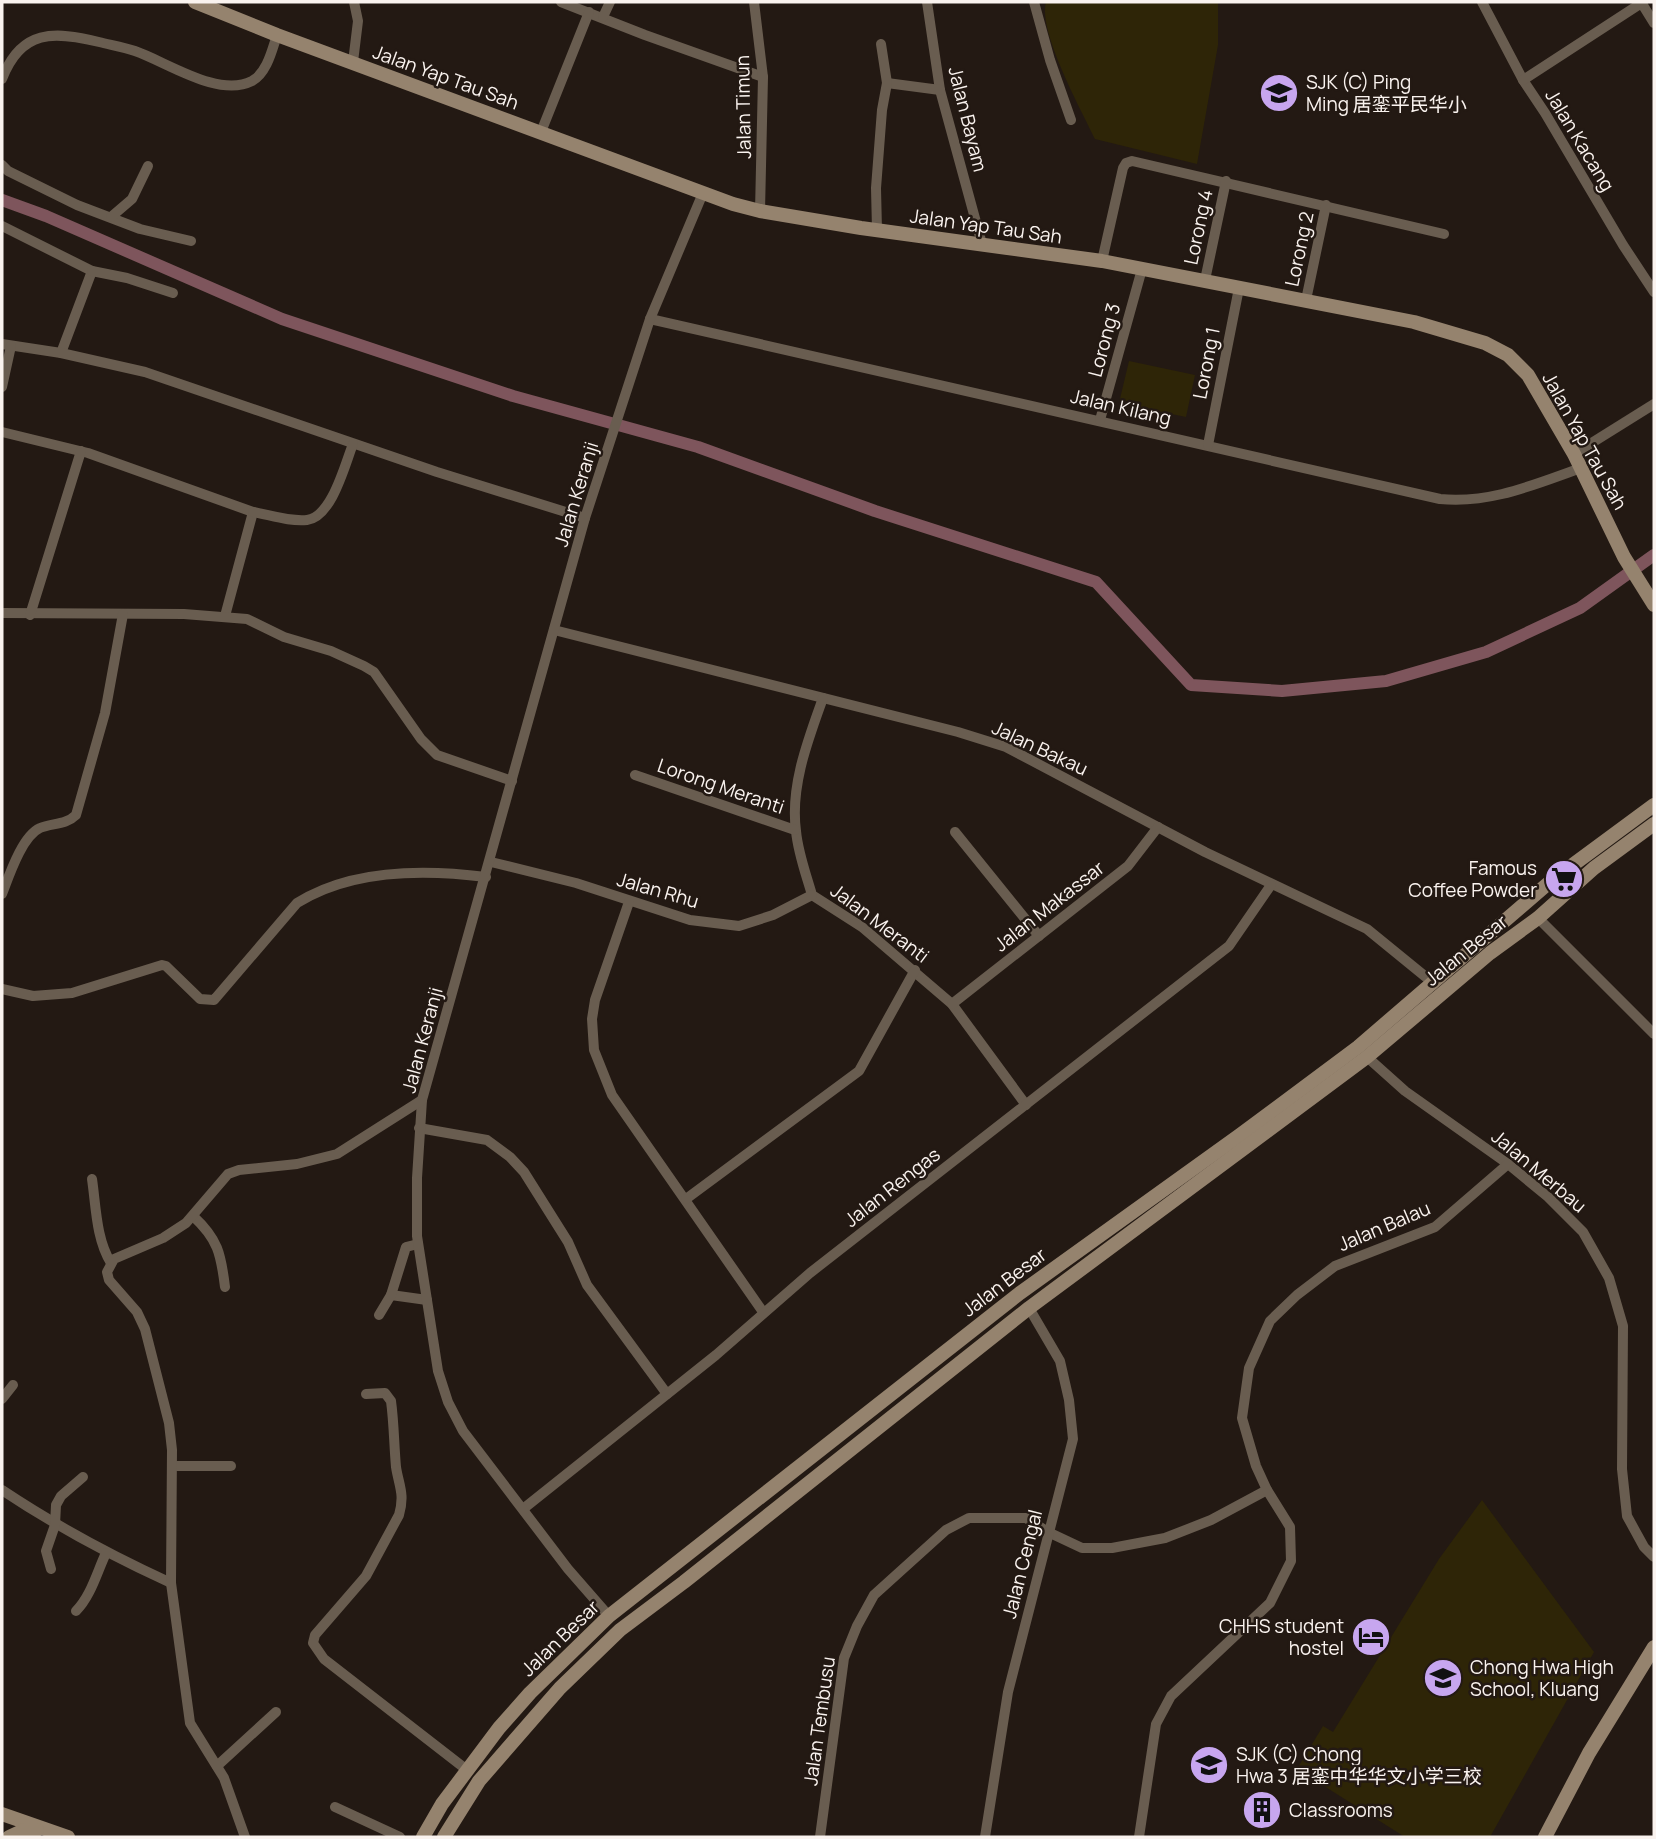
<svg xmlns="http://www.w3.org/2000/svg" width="1656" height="1839" font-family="Manrope,'Noto Sans SC',sans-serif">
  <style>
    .pitch { fill: #2e2507 }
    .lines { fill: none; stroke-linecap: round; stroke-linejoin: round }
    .canal { stroke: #7e555c; stroke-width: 12 }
    .street { stroke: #695d50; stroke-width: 10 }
    .secondary { stroke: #95836e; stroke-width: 14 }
    .labels { text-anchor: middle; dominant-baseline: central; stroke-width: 5; stroke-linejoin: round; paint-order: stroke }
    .street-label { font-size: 19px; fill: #faf3ef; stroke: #231913 }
    .poi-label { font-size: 19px; fill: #faf3ef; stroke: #231913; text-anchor: start }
  </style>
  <rect width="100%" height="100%" fill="#231913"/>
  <g class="pitch">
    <path d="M1046,2H1218V45L1197,164L1095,139C1081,109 1038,32 1046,2Z"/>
    <path d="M1129,361L1195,375L1186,417L1119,403Z"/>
    <path d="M1482,1500L1594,1652L1490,1837H1405L1297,1769L1323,1726L1333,1732L1439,1559Z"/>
  </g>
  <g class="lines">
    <path class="canal" d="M2,200L46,216L282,319L513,396L698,447L875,511L1096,582L1191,685L1282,691L1386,681L1486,652L1580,608L1654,555"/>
    <g class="street">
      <path d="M561,2L645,35L763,77"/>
      <path d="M754,2L763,77L760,211"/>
      <path d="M927,2L940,90L982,244"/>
      <path d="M1034,2L1050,60L1071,120"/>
      <path d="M1482,2L1523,80L1545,113L1623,245L1654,292"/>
      <path d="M1641,2L1654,23"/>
      <path d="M603,17L610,2"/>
      <path d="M353,62L358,21L354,2"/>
      <path d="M2,79C21,29 54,31 99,42C111,45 124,47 135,51C167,62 218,98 252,81C267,73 272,50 277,35"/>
      <path d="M1523,80L1643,2"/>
      <path d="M887,83L940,90"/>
      <path d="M541,132L589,12"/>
      <path d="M2,165L8,171L77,205L140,229L191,241"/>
      <path d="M111,217L132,199L148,166"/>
      <path d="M2,226L92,271L61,353"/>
      <path d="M877,230L876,188L882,110L887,83L881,44"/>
      <path d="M1102,261L1123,168L1126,163L1132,161L1444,234"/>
      <path d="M92,271L127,278L173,293"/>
      <path d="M1205,280L1226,181"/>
      <path d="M1306,300L1326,205"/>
      <path d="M650,319L1440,499C1491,504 1535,484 1581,468"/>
      <path d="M2,344L61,353L145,372L437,472L585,518"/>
      <path d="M2,387L11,346"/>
      <path d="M1100,420L1142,269"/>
      <path d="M2,432L88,453L253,512L225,616"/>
      <path d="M1208,445L1239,288"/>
      <path d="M1574,454L1654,404"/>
      <path d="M253,512C270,515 290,522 307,520C332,517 345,464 353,444"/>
      <path d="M2,613L184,614L247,619L284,637L331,651L364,666L374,672L421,739L437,755L512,781"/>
      <path d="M30,615L81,451"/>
      <path d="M554,630L958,732L1006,747L1205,852L1367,929L1432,982"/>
      <path d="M823,698C808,740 790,786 796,831C798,853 806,874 812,895L862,927L952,1004L1026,1105"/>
      <path d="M635,775L795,830"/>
      <path d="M955,832L1039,936"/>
      <path d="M491,862L576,883L690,920L739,926L773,915L812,895"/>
      <path d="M2,894C9,876 22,836 40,828C52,823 66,825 76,815L105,713L123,614"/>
      <path d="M629,902L595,1000L592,1019L594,1050L612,1095L763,1312"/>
      <path d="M1538,918L1654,1034"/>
      <path d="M2,989L33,996L72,993L162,965L166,966L200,999L214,1000L297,903C351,869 424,869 486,877"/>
      <path d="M952,1004L1128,866L1158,827"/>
      <path d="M1367,1057L1405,1091L1508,1164L1548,1197L1583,1232L1609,1278L1623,1326L1622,1469L1627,1516L1644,1547L1654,1557"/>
      <path d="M419,1128L487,1140L510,1157L524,1172L568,1242L587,1285L667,1394"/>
      <path d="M92,1179C96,1206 96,1239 111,1263"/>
      <path d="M686,1199L859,1071L915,970"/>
      <path d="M193,1216C218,1239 221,1254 225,1287"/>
      <path d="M391,1295L427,1300"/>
      <path d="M379,1315L391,1295L406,1247L418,1244"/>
      <path d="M366,1394L385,1393L391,1401C394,1423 394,1445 396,1467C399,1486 405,1494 399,1515L366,1576L315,1635L313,1643L324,1659L467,1770"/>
      <path d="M2,1399L13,1385"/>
      <path d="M172,1466H231"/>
      <path d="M2,1490C56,1526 112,1556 171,1583"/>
      <path d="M523,1509L716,1355L810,1273L1229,946L1271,885"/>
      <path d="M51,1569L46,1551L55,1525L56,1505L61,1496L83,1477"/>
      <path d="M76,1611C91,1596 97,1572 106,1553"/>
      <path d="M609,1616L568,1569L463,1431L448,1402L438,1371L417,1236V1178L422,1100L585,518L650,319L703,193"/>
      <path d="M217,1766L276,1712"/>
      <path d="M335,1807L400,1837"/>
      <path d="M245,1837L224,1778L190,1723L171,1583L172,1450L169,1423L145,1329L137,1312L109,1280L107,1272L114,1259L163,1238L186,1223L228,1174L239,1170L297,1164L337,1154L422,1100"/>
      <path d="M820,1837L844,1658L857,1626L874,1595L946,1530L969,1518H1026L1048,1532L1082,1548H1112L1165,1538L1211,1520L1267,1490"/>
      <path d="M985,1837L1008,1692L1073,1439L1069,1400L1060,1361L1029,1308"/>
      <path d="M1139,1837L1156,1724L1171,1696L1270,1603L1291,1561L1290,1527L1267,1490L1256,1466L1242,1418L1249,1368L1270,1321L1297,1295L1335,1266L1435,1227L1508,1164"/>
    </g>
    <g class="secondary">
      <path d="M195,2L277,35L733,204L760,211L861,228L1102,261L1414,322L1485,343L1508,355L1528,375L1574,454L1624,557L1654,605"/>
      <path d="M2,1814L68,1837"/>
      <path d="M9,1837L24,1830H37"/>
      <path d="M423,1837L442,1804L499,1728L530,1693L609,1616L1020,1293L1240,1135L1358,1047L1551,881L1654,805"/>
      <path d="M444,1837L479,1781L560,1688L620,1630L684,1582L1029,1308L1367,1057L1490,953L1538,918L1594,868L1654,824"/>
      <path d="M1545,1837L1589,1753L1654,1647"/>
    </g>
  </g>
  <defs>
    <g id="school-disc" transform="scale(2.0125)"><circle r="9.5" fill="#c7a6ef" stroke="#231913"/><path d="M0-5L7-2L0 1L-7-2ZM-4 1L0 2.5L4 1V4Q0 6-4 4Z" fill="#111"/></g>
    <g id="supermarket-disc" transform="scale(2.0125)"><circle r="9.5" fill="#c7a6ef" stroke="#231913"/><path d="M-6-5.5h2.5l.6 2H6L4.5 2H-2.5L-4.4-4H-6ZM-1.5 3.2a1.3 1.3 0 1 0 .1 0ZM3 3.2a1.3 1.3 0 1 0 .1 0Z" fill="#111"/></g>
    <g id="hotel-disc" transform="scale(2.0125)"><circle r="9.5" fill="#c7a6ef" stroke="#231913"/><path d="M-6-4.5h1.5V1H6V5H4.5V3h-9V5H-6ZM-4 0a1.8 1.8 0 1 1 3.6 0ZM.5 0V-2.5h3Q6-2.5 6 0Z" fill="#111"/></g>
    <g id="building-disc" transform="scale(2.0125)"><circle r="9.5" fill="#c7a6ef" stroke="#231913"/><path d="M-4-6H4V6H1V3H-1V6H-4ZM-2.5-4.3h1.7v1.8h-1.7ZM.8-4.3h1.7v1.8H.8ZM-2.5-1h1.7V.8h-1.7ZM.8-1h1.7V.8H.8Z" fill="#111"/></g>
  </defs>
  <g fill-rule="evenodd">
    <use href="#school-disc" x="1279" y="93"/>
    <use href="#supermarket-disc" x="1564" y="879"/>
    <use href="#hotel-disc" x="1371" y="1637"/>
    <use href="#school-disc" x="1443" y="1678"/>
    <use href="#school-disc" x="1209" y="1765"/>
    <use href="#building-disc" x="1262" y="1810"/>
  </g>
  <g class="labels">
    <g class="street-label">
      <text transform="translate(446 77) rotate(20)">Jalan Yap Tau Sah</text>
      <text transform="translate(743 107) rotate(-91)">Jalan Timun</text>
      <text transform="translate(968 119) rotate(76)">Jalan Bayam</text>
      <text transform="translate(1580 140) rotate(59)">Jalan Kacang</text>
      <text transform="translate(986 226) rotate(8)">Jalan Yap Tau Sah</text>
      <text transform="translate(1198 227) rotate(-78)">Lorong 4</text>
      <text transform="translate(1299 249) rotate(-78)">Lorong 2</text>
      <text transform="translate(1104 340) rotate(-75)">Lorong 3</text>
      <text transform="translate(1206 363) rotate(-79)">Lorong 1</text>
      <text transform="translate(1121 407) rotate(13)">Jalan Kilang</text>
      <text transform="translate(1585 441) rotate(61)">Jalan Yap Tau Sah</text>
      <text transform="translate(576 494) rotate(-73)">Jalan Keranji</text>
      <text transform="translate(1040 748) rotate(25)">Jalan Bakau</text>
      <text transform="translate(721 786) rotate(19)">Lorong Meranti</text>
      <text transform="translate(658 890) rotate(16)">Jalan Rhu</text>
      <text transform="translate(1049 906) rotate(-38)">Jalan Makassar</text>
      <text transform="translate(880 923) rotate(37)">Jalan Meranti</text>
      <text transform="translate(1466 950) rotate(-39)">Jalan Besar</text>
      <text transform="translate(422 1040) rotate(-75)">Jalan Keranji</text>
      <text transform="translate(1539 1171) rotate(40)">Jalan Merbau</text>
      <text transform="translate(892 1187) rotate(-38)">Jalan Rengas</text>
      <text transform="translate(1384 1226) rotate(-23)">Jalan Balau</text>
      <text transform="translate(1004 1282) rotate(-37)">Jalan Besar</text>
      <text transform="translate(1022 1564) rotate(-76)">Jalan Cengal</text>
      <text transform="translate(560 1638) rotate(-44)">Jalan Besar</text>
      <text transform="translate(819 1721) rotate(-82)">Jalan Tembusu</text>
    </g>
    <g class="poi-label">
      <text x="1306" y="82">SJK (C) Ping<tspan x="1306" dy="22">Ming 居銮平民华小</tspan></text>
      <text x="1537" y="868" text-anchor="end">Famous<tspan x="1537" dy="22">Coffee Powder</tspan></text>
      <text x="1344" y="1626" text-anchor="end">CHHS student<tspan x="1344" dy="22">hostel</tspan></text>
      <text x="1470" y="1667">Chong Hwa High<tspan x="1470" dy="22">School, Kluang</tspan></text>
      <text x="1236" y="1754">SJK (C) Chong<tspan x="1236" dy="22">Hwa 3 居銮中华华文小学三校</tspan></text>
      <text x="1289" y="1810">Classrooms</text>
    </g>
  </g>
  <rect width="1656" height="1839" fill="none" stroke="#faf3ef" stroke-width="7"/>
</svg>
